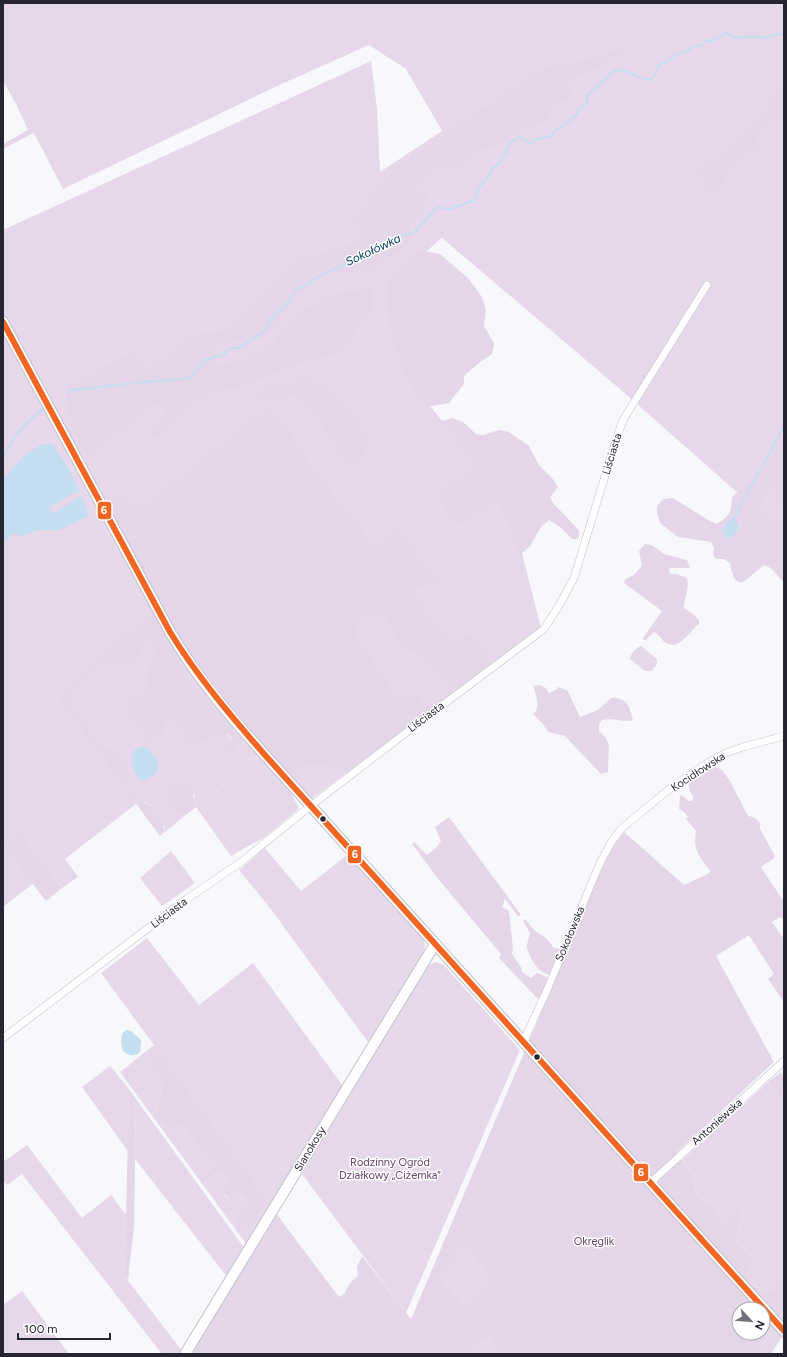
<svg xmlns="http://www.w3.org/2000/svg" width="787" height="1357" font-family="Figtree,sans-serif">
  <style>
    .green { fill: #e6d8ea; fill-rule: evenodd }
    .forest { fill: #e4d6e8; fill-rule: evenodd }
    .water { fill: #c5ddf0 }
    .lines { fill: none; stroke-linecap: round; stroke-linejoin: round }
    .stream { stroke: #c5ddf0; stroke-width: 2 }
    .street-casing { stroke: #c1c2c9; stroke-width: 8 }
    .secondary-casing { stroke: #c1c2c9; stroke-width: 12 }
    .street { stroke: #fefeff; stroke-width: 7 }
    .secondary { stroke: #fefeff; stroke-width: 10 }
    .bus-1-casing { stroke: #fff; stroke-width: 9 }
    .bus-1 { stroke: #f26522; stroke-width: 6 }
    .bus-dot { fill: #262632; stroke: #fff; stroke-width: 1.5 }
    .labels { text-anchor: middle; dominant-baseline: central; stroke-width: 3; stroke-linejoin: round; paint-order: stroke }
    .street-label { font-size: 11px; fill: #262632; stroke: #fff }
    .park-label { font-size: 11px; fill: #6a446e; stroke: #fff }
    .water-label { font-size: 12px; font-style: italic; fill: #034163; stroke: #fff }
    .line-badge { stroke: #fff; stroke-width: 1.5 }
    .badge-label { font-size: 11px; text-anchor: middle; font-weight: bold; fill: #fff }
  </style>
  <rect width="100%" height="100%" fill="#f7f8fc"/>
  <g class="green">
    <path d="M3,3H784V534L627,395L442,238L388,284L410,382L468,452L513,518L541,628L310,800L240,724L227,734L233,742L209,775L247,818L212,773L245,741L290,790L299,809L265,837L231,856L196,807L194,794L174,811L183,817L165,832V827L151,806L141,800L65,859L78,877L62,888L49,871L3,907V321L5,319L3,316V230L371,61L377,109L380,172L442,131L406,69L369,45L275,87L63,189L34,133L3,149V144L28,130L16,104L3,81Z"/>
    <path d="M641,646L657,659V664L652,671H645L630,659C631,653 635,648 641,646Z"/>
    <path d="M265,848L301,891L332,867L348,854L423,937L425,945L423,954L368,1042L270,908L239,870Z"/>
    <path d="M171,851L195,883L162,906L140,878Z"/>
    <path d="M147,938L199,1005L253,963L343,1086L247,1245L120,1072L154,1045L101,973ZM163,1084L267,1201L248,1202L236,1190L228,1199L220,1189L228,1180L219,1170L204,1183L201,1177L215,1165L179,1124L156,1112Z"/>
    <path d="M436,962L444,965L520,1050L406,1313L302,1174L428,965Z"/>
    <path d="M110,1066L129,1089L128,1151L82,1087Z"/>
    <path d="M768,1082L784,1105V1282L767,1292L752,1285L748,1272L756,1261L735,1240L742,1219L739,1205L722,1225L714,1208L697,1195L692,1173L682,1160Z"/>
    <path d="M136,1099L245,1249L228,1278L135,1159Z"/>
    <path d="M27,1145L82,1218L111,1195L126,1215L123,1274L182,1351L181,1354H162L22,1174L7,1185L3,1180V1162Z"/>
    <path d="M470,1248L476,1264L484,1267L487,1282L467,1306L439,1278L458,1258V1252Z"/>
    <path d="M22,1291L69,1354H3V1305Z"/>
    <path d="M784,1310V1334L771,1354H756Z"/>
    <path d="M491,1337L499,1354H465Z"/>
  </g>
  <g class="forest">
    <path d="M638,41L598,68L567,82L574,89L566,100L553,104L548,109L551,121C538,124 524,128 512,136C503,142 498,145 487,150L480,146L462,167L453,168L442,166L421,179L413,189L424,191L428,196L424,208L410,226L412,243L384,259L381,267L369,275L345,273L320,269L306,277L304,293L287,310L274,329L265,337L236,340L219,347L212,365H224L266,349L276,340L288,320L331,294L373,289V309L355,332L348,349L337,354L296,365L235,389L212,390L194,405L173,427L155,438H145L160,421L168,407L153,405L126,429L100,445L87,458L78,441L68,415L66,386C89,376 110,361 134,353L149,368L197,332H220L249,311L276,279L303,257L328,252L361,239L363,228L351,221L367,201L388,178L392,170L541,69L568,64L600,56Z"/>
    <path d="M784,85V112L770,122L756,138L761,148C756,151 749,153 744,157C731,167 721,182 716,198L695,174L706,163L723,155Z"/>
    <path d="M420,250L440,254L468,278L482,297L486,309L484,326L494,343L492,354L480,362L464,376V384L449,403L427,407L407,381L390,332L386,300L388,279Z"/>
    <path d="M305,374L316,383L328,384L355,412L368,441L363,461L348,467L319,421L303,400L295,395L265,403L250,398L271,384L293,382Z"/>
    <path d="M266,408L291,432L308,462L374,545L396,528L439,579C432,586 424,587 415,588L412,592L453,646L467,634C487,640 484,647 490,664L457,689L417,652L405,650L391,630L384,613L371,618L361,609L355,635L397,696L416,694L428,711L348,772L321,764L304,766L296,773L287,774L209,682L185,650L106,502L118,495L137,510Z"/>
    <path d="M452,418L463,422L476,434L483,435L499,430L509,432L529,446L539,465L553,479L558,487L550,497L553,503L579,530V536L577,539H572L560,527L549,520L541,527L530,546L519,556L508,520L497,502L456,526L437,496L473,465L460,445L440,422Z"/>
    <path d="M784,436V498L783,501L780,502L775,499L774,486L771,485L760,506L784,528V582C776,576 774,568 764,565L742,583C732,581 732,571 730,563L724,559H717L713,555L714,548L711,542L678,537L660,523L657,514V506L663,499L673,498L708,520L717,524C730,515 731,513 732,497L744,487L753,476L764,469L771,455Z"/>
    <path d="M645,544L652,545L664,554L687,560L690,568H669L670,574H677L687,578C690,589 684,597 684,608L693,614L699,620V624C689,631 680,651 666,643C661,640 660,635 654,632L646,640H644L643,638L662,611L624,583L626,579L635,574L642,566L639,551Z"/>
    <path d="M149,616H151L156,619L185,678L245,741L212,773L247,818L244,820L209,775L214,764L233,742L229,735L222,733L196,744L189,743L175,722L166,721L162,734L150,744L125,711L128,702L146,689L148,668L155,653C153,647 152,642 145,641L134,666L122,665L113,657L77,686L70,697L74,712L103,746L127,758V787L145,803L151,806L162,820L165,832L160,836L106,763L104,758L98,754V751L58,697L134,627Z"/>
    <path d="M540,685L546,688L549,693L556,690L558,687L567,690L580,717L598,710L611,698C628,698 629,706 633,720C623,723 613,717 602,720L599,724V731L606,738L609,745L608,772L601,774L565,736L548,732L543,724L533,714C542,707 535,696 534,686Z"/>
    <path d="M712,765L722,770L730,781L748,816L754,817L760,823V829L775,856L774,858L761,867L784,902V920L780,917L772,922L784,939V1002L768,979L774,974L749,935L716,956L774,1062L676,1153L692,1173L697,1195L714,1208L722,1224L739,1204L742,1219L735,1240L756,1261L748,1272L752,1285L767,1292L784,1282V1310L756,1354H499L491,1337L465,1354H193L201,1336L209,1327L218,1307L275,1212L339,1297L344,1294L350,1283L358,1276L357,1267L362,1256L411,1319L535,1027L594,885L612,848L624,832L684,885L708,874L710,871C699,855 693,852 696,831L686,819L688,817L684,812L679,809L680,795L683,796L688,801H692L694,798C680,778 696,773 712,765ZM470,1248L476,1264L484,1267L487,1281L467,1306L439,1278L458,1258V1252ZM739,1309H763V1333H739Z"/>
    <path d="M177,781C190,783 194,796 196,807L183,817L174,811L163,790Z"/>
    <path d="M449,817L521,915L518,916L505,899L502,907L509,911L513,948L512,954L521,967L522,972L531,978L537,973L549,978L540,999L536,997L499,958L501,954L440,881L412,844L414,842L427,855L437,847L441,841L435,827Z"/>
    <path d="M19,833L62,888L46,901L3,845Z"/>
    <path d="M525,919L535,931L546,938L554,948L560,949L550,975C547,974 543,973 541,971C536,968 526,951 527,946C527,942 529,937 530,933L523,921Z"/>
    <path d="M161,1055L268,1201L249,1231L234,1220L248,1202L236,1190L229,1199L220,1189L228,1180L219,1170L204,1183L200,1177L215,1165L179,1124L169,1131L156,1112L163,1084L149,1065Z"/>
    <path d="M781,1072L784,1077V1105L768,1082Z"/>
    <path d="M129,1089L136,1099L134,1226L128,1280L123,1274L126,1215Z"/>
  </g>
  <g class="water">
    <path d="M42,444H53L72,475L79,492L74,493L53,505L50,508L51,511L54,513L79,497H82L87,510L88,516L60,530H38L22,536L12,534L3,545V479L26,454Z"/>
    <path d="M733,517C743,525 736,536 727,539L722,531L728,522Z"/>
    <path d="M143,746C150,748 159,760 158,767C158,771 155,773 154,776L149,778L143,782C134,778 129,759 134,750Z"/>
    <path d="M126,1030L131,1031L141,1040L140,1052C134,1057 129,1056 123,1051L121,1042L122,1034Z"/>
  </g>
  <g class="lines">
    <g class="stream">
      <path d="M68,393L72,390L143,382L185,379L192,376L205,360L224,354L230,348H239L265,331L269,321L289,302L293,294L296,290L326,273L356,260L360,255L371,249L391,243L395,237L414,233L437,207L450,209L475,200L479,187L489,176L492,169L500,163L504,155L507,153L506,149L514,140L520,137L522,139L532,143L537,139L551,136L557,129L563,127L565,123L570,122L573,117L576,116L579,109L587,104V96L589,94L608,77L613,71C627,67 637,79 650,80L656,73L658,66L660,64L667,62L676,54L686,52L694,46H701L706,40L712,41L727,33L733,37L738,38L752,36L763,38L784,33"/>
      <path d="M3,457L17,434L29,421L43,409"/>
      <path d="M733,520L784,426"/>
    </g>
    <g class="street-casing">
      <g id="street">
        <path d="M3,1038L184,901L241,862L313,804L412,728L544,629L560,604L574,578L616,440L623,420L707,285"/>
        <path d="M524,1043L526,1036L547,990L600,863L612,841L622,828L672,787L709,762L726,753L743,747L784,736"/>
        <path d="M650,1183L784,1061"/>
      </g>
    </g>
    <g class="secondary-casing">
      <g id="secondary">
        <path d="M3,322L170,632C197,678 229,715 264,754L784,1331"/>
        <path d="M185,1354L435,944"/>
      </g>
    </g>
    <use href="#street" class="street"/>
    <use href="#secondary" class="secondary"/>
    <g class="bus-1-casing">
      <path id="bus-1" d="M3,322L170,632C197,676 230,715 264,754L784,1331"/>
    </g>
    <use href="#bus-1" class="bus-1"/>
  </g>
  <g class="bus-dot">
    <circle cx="323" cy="819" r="3.5"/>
    <circle cx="537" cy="1057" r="3.5"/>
  </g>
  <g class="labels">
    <g class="street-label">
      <text transform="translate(612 454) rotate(-73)">Liściasta</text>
      <text transform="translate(426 717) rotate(-37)">Liściasta</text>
      <text transform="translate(698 772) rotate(-33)">Kocidłowska</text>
      <text transform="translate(169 913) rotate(-37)">Liściasta</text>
      <text transform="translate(570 934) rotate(-67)">Sokołowska</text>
      <text transform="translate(717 1122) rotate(-42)">Antoniewska</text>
      <text transform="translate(310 1149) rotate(-59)">Sianokosy</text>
    </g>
    <g class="park-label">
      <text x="390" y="1162">Rodzinny Ogród<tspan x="390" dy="13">Działkowy „Ciżemka”</tspan></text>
      <text x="594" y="1241">Okręglik</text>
    </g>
    <g class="water-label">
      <text transform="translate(373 250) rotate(-25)">Sokołówka</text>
    </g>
  </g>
  <g class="line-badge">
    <rect x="97" y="501" width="15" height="19" rx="4" fill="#f26522"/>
    <rect x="347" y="845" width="15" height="19" rx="4" fill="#f26522"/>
    <rect x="633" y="1163" width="16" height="19" rx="4" fill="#f26522"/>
  </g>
  <g class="badge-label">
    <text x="104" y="514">6</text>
    <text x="355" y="858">6</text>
    <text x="641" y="1176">6</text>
  </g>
  <rect width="787" height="1357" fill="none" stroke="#262632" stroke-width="8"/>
  <g transform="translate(751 1321) rotate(116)"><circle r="19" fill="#ffffff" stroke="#a8a8ad"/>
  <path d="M0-3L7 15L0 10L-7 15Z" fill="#6f7079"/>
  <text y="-6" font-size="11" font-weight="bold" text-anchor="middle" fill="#262632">N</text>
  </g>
  <path d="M18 1333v6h92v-6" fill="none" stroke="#262632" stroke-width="2"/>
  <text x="24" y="1333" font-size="12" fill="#262632" stroke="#ffffff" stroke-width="3" paint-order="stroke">100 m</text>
</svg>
